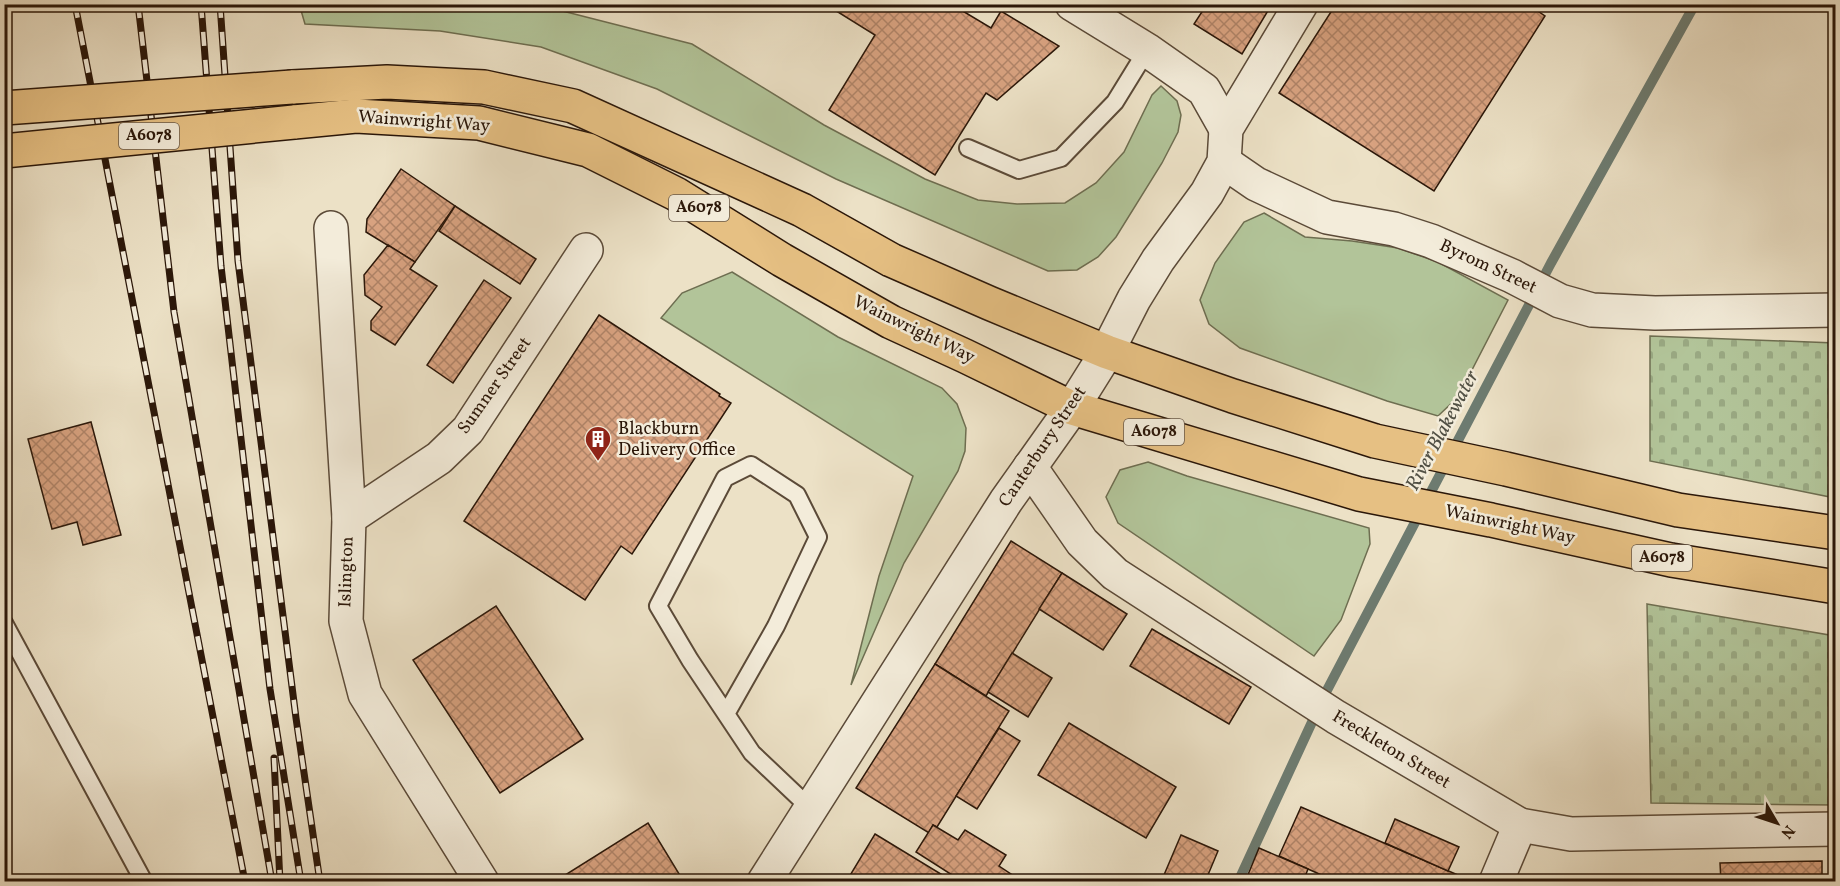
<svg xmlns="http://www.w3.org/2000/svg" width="1840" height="886" font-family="Vollkorn,serif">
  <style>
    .green { fill: #b2c499; stroke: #6e6e51; stroke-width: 1.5 }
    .cemetery { fill: url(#cemetery-stones); stroke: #6e6e51; stroke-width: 1.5 }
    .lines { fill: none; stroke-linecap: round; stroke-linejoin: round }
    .stream { stroke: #6d7b70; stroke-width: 10 }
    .building { fill: url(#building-cross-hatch); stroke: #2b1709; stroke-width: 1.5 }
    .lane-casing { stroke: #5b4a38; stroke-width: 20 }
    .street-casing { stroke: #5b4a38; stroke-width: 36 }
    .highway-casing { stroke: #2b1709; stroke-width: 36 }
    .lane { stroke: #f3ecda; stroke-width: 16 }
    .street { stroke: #f3ecda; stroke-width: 33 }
    .highway { stroke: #e6c083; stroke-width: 33 }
    .rail-casing { stroke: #2b1709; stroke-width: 7 }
    .rail { stroke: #f3ecda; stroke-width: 4.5; stroke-dasharray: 14; stroke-linecap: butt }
    .highway-bridge-casing { stroke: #2b1709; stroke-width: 36; stroke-linecap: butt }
    .highway-bridge { stroke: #e6c083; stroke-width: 33 }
    .labels { text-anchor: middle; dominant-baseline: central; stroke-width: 5; stroke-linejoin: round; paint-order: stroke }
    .shield { fill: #f3ecda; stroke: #675748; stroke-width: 1.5 }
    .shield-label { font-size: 16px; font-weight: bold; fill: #2b1709 }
    .street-label { font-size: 18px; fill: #2b1709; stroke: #f3ecda }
    .poi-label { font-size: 18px; fill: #2b1709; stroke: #f3ecda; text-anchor: start }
    .water-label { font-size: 20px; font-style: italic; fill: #525145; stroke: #f3ecda }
  </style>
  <defs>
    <pattern id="cemetery-stones" width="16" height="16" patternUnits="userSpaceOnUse" patternTransform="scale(1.5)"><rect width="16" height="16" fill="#b2c499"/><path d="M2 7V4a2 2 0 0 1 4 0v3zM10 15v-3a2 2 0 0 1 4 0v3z" fill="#99a882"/></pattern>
    <pattern id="building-cross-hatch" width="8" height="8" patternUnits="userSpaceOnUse" patternTransform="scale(1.5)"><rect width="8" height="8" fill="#d8a280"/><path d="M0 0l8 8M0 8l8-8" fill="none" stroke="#af8367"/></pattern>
  </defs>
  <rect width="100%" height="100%" fill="#ece1c6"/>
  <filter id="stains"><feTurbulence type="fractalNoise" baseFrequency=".00333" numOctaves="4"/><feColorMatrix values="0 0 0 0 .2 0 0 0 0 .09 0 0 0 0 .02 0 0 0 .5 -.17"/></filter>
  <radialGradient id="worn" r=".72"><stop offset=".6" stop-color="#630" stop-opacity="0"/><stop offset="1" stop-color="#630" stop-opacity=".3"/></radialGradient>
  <g class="green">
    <path d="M282,5H539L692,44L824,125L925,179L978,200L1017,204L1065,203L1096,183L1124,152L1152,95L1161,86L1177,101L1181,115L1178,132L1162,163L1116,237L1098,257L1077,270L1048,271L836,179L657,89L541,47L440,31L305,24L300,7L282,8Z"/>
    <path d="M1264,213L1305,237L1352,241L1398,248L1438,262L1508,300L1458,397L1438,416L1387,401L1240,348L1209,324L1200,300L1215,263L1244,222Z"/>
    <path d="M732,272L838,337L942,388L957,404L966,428L965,451L958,471L904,563L851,685L879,576L913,476L661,318L682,293Z"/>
    <path d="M1148,462L1187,476L1369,528L1370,544L1341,620L1314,656L1118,523L1106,497L1120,470Z"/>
  </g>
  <g class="cemetery">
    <path d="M1650,336L1835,343V498L1650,461Z"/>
    <path d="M1647,604L1835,636V805L1651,803Z"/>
  </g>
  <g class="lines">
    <path class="stream" d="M1238,882L1325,694L1551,263L1695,4"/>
  </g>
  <g class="building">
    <path d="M951,4L991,28L1001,11L1059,46L997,100L986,93L935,175L829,110L875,35L833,9L836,4Z"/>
    <path d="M1207,4H1272L1242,54L1194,24Z"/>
    <path d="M1336,4H1527L1545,16L1434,191L1279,93Z"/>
    <path d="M1830,160H1836V254H1831Z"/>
    <path d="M401,169L455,206L415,262L366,232L367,219Z"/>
    <path d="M455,206L536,259L520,284L439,231Z"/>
    <path d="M388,245L415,262L410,269L437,286L395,345L371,330V321L382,307L365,295L364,275Z"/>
    <path d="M484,280L511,298L453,383L427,365Z"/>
    <path d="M599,315L720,394L719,396L731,403L632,554L621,546L585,600L464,521Z"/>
    <path d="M91,422L121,535L83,545L77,522L52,529L28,439Z"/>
    <path d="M1011,541L1062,573L986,696L935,664Z"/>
    <path d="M1062,573L1127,614L1103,650L1039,609Z"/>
    <path d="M496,606L583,739L500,793L413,660Z"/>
    <path d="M1152,629L1251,687L1229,724L1130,666Z"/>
    <path d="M1012,653L1052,678L1028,717L988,692Z"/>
    <path d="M935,664L1009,711L937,827L933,825L929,833L856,788Z"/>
    <path d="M1069,723L1176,787L1146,838L1038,775Z"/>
    <path d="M999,728L1020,741L977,809L956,796Z"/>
    <path d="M1301,807L1467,879L1466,882H1337L1279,856Z"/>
    <path d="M1395,819L1459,847L1448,871L1385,843Z"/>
    <path d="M648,823L684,882H554Z"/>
    <path d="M933,825L958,840L965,830L1006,855L999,866L1023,882H963L916,852Z"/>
    <path d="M875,834L954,882H846Z"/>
    <path d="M1181,835L1218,851L1205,882H1161Z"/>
    <path d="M1259,848L1308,869L1303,882H1245Z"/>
    <path d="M1822,861V882H1721L1720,863Z"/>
    <path d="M1721,879V882L1612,881Z"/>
  </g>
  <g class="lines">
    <g class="lane-casing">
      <g id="lane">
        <path d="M968,148L1019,170L1061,158L1115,102L1147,50"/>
        <path d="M4,623L143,880"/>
        <path d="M726,714L776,626L818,537L797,495L751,465L725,478L658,606L690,660L752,753L810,808"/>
      </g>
    </g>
    <g class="street-casing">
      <g id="street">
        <path d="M1072,4L1147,50L1204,90L1226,129"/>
        <path d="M1224,162L1256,184L1327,217L1394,229L1431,241L1512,276L1560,301L1592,310L1655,313L1836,310"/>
        <path d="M331,228L349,518L346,621L365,694L482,882"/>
        <path d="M1030,467L1082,542L1115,574L1336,717L1520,825L1571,834L1836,829"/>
        <path d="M349,518L439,458L468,430L586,250"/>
        <path d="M764,882L1006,501L1072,408L1107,352L1134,299L1158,260L1207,193L1224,162L1226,129L1301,4"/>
        <path d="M1496,882L1520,825"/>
      </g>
    </g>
    <g class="highway-casing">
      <g id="highway">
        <path d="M292,87L387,82L484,87L573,106L802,210L891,260L989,303L1107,352L1233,396L1375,441L1506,469L1678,510L1836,533"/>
        <path d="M294,122L356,116L479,123L588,150L676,194L782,260L891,322L965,356L1072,408L1359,494L1491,520L1671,560L1836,587"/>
      </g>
    </g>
    <use href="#lane" class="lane"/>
    <use href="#street" class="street"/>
    <use href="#highway" class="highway"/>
    <g class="rail-casing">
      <g id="rail">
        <path d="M75,4L245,882"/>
        <path d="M138,4L174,312L272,882"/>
        <path d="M201,4L221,266L270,689L301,882"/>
        <path d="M220,4L238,261L296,718L320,882"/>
        <path d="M274,758L280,882"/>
      </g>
    </g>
    <use href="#rail" class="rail"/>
    <g class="highway-bridge-casing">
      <g id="highway-bridge">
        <path d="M4,108L292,87"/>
        <path d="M4,151L294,122"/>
      </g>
    </g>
    <use href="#highway-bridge" class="highway-bridge"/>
  </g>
  <defs>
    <g id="building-pin" transform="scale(1.35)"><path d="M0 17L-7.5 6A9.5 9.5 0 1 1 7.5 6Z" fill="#8f2418" stroke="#f3ecda"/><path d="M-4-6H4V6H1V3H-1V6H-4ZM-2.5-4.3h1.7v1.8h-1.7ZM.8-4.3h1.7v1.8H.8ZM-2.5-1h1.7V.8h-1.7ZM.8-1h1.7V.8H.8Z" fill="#fff"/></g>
  </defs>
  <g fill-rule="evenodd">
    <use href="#building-pin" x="598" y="439"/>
  </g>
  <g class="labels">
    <g class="shield">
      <rect x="119" y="123" width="60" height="26" rx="4.5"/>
      <rect x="669" y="195" width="60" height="26" rx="4.5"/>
      <rect x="1124" y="419" width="60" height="26" rx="4.5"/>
      <rect x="1632" y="545" width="60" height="26" rx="4.5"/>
    </g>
    <g class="shield-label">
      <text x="149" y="136">A6078</text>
      <text x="699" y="208">A6078</text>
      <text x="1154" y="432">A6078</text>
      <text x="1662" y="558">A6078</text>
    </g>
    <g class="street-label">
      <text transform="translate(424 122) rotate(4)">Wainwright Way</text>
      <text transform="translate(1488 267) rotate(25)">Byrom Street</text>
      <text transform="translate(914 330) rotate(26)">Wainwright Way</text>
      <text transform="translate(495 386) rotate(-55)">Sumner Street</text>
      <text transform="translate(1043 447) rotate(-56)">Canterbury Street</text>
      <text transform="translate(1510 525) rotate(12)">Wainwright Way</text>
      <text transform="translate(347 572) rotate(-88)">Islington</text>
      <text transform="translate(1391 750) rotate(31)">Freckleton Street</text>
    </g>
    <g class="poi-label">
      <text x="618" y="429">Blackburn<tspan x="618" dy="21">Delivery Office</tspan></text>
    </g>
    <g class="water-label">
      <text transform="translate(1443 431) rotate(-62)">River Blakewater</text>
    </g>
  </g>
  <rect width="1840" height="886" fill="none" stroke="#ece1c6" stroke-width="24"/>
  <rect x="6" y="6" width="1828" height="874" fill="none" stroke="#2b1709" stroke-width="3"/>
  <rect x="12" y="12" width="1816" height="862" fill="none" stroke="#2b1709" stroke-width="1.5"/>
  <g transform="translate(1777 823) rotate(129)" stroke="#f3ecda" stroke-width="4.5" paint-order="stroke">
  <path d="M0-4.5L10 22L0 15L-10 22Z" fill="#2b1709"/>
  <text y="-9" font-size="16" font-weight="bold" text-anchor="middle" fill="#2b1709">N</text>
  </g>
  <rect width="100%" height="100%" filter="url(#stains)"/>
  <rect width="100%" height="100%" fill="url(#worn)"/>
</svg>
